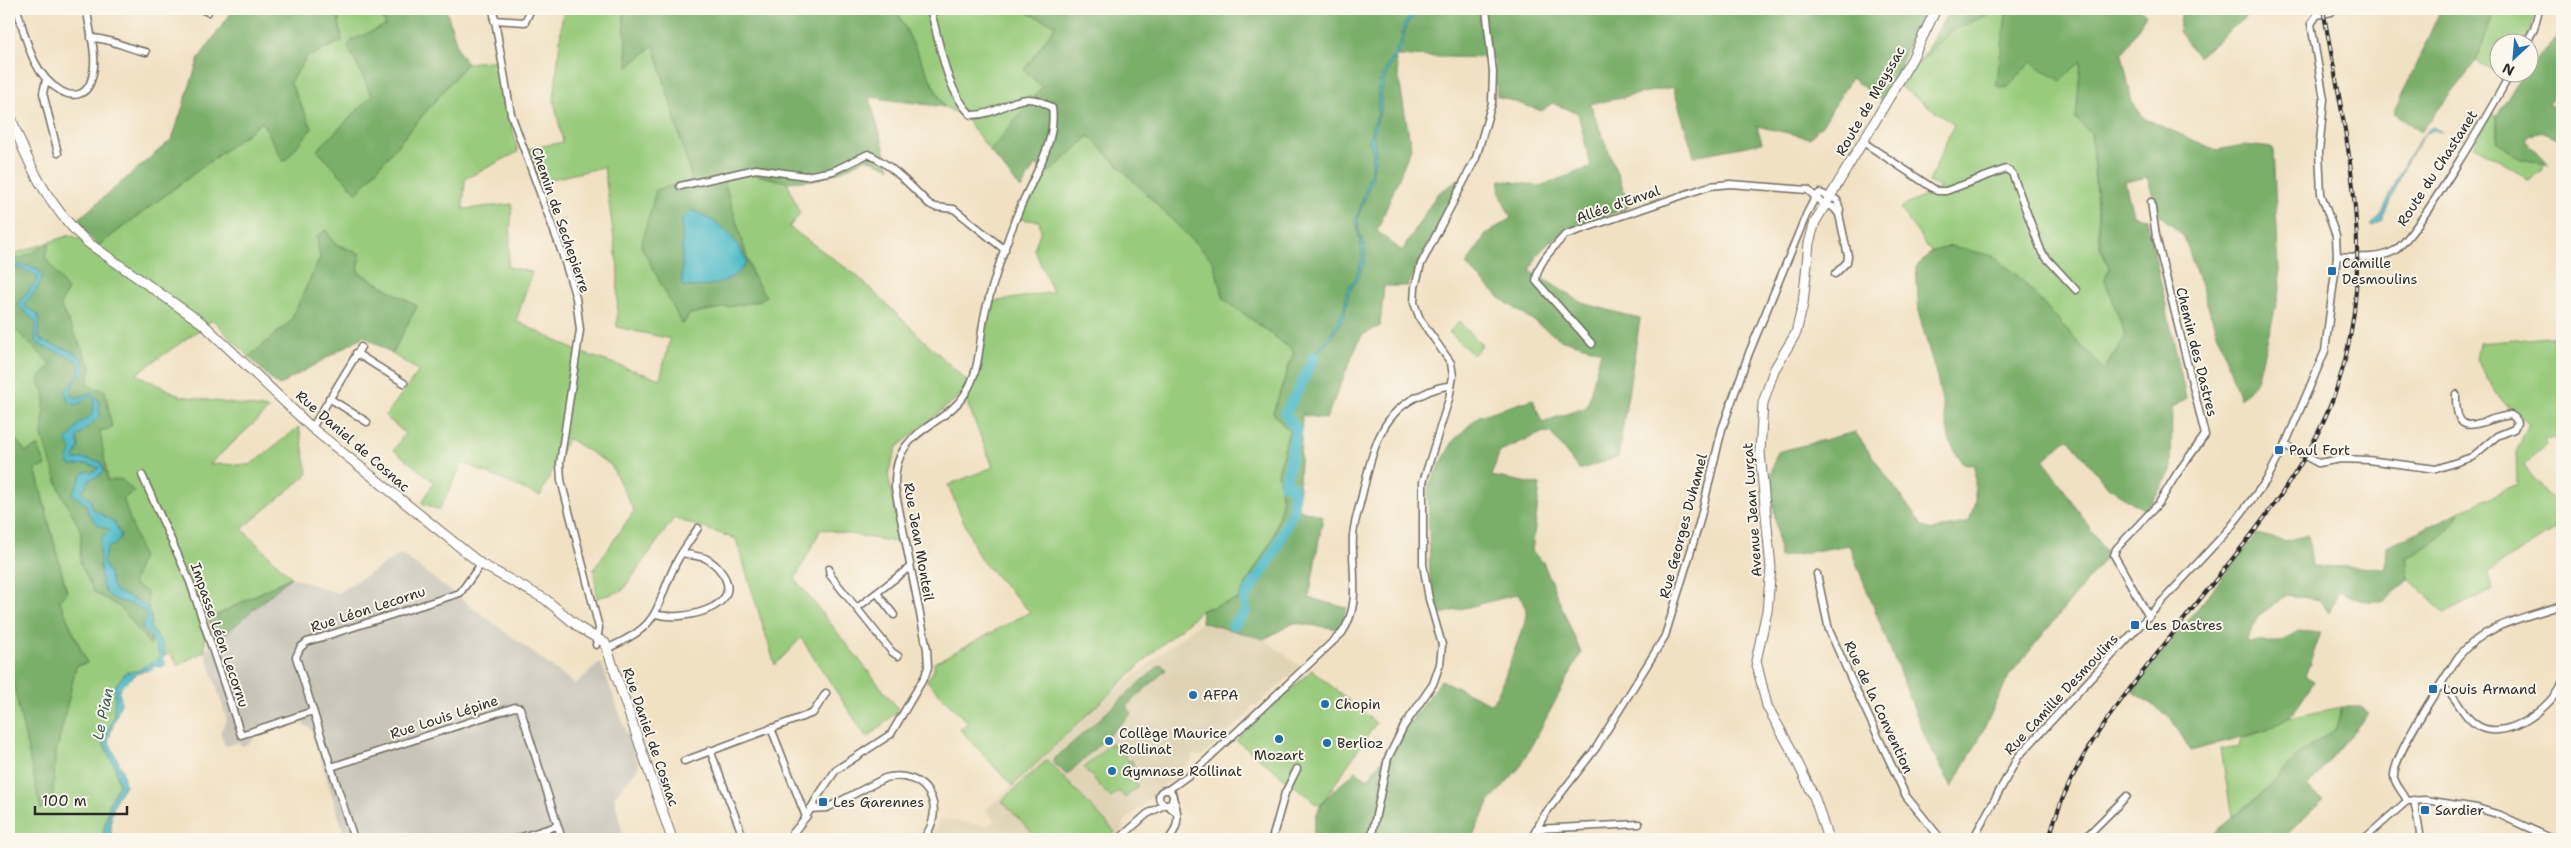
<svg xmlns="http://www.w3.org/2000/svg" width="2571" height="848" font-family="'Shantell Sans',sans-serif">
  <style>
    .built { fill: #dfd3b4 }
    .industrial { fill: #c8c4b8 }
    .green { fill: #98cb7b; stroke: #627b53 }
    .forest { fill: #7aaf6b; stroke: #526d4b }
    .water { fill: #4cb9c7; stroke: #3c7279 }
    .lines { fill: none; stroke-linecap: round; stroke-linejoin: round }
    .stream { stroke: #4cb9c7; stroke-width: 2 }
    .river { stroke: #4cb9c7; stroke-width: 11 }
    .street-casing { stroke: #706b60; stroke-width: 9 }
    .secondary-casing { stroke: #706b60; stroke-width: 11 }
    .street { stroke: #fff; stroke-width: 6 }
    .secondary { stroke: #fff; stroke-width: 9 }
    .rail-casing { stroke: #2b2b2b; stroke-width: 4 }
    .rail { stroke: #fbf7ec; stroke-width: 2; stroke-dasharray: 5.5; stroke-linecap: butt }
    .poi-dot { fill: #1f6fb2; stroke: #fbf7ec; stroke-width: 2 }
    .labels { text-anchor: middle; dominant-baseline: central; stroke-width: 4; stroke-linejoin: round; paint-order: stroke }
    .street-label { font-size: 14px; fill: #2b2b2b; stroke: #fbf7ec }
    .poi-label { font-size: 14px; fill: #2b2b2b; stroke: #fbf7ec; text-anchor: start }
    .water-label { font-size: 15px; font-style: italic; fill: #375d62; stroke: #fbf7ec }
  </style>
  <rect width="100%" height="100%" fill="#fbf7ec"/>
  <filter id="ink" filterUnits="userSpaceOnUse"><feTurbulence type="fractalNoise" baseFrequency=".02" numOctaves="2"/><feDisplacementMap in="SourceGraphic" scale="10" xChannelSelector="R" yChannelSelector="G"/><feConvolveMatrix kernelMatrix="1 2 1 2 8 2 1 2 1" color-interpolation-filters="sRGB"/></filter>
  <filter id="wash" filterUnits="userSpaceOnUse"><feTurbulence type="fractalNoise" baseFrequency=".0096" numOctaves="4" result="noise"/><feDisplacementMap in="SourceGraphic" scale="20" xChannelSelector="R" yChannelSelector="G"/><feGaussianBlur stdDeviation="1.12" result="paint"/><feColorMatrix in="noise" values="0 0 0 0 0 0 0 0 0 0 0 0 0 0 0 0 0 1.4 0 .05"/><feComposite in="paint" operator="in"/></filter>
  <g filter="url(#wash)">
    <rect width="100%" height="100%" fill="#f1e1c3"/>
    <path class="built" d="M1201,622L1264,639L1300,666L1256,706L1252,705L1250,712L1203,756L1192,755V760L1123,823L1121,832L1112,839H936L933,837L940,819L987,826L995,821L986,810L1114,692Z"/>
    <path class="industrial" d="M401,554L575,684L601,662L639,767L614,797L624,839H346L311,729L300,722L256,735L250,743L245,745L241,746L239,742L225,746L220,732L227,720L205,651L291,577L337,593Z"/>
    <g class="green">
      <path d="M337,9H378L386,25L349,47L372,96L318,150L357,193L467,63L497,60L518,152L465,179L463,209L512,204L508,267L532,272L516,321L579,352L660,379L670,339L617,327L618,268L604,167L539,182L528,149L563,142L554,101L563,9H623L628,67L654,45L693,180L683,324L690,314L759,301L724,180L752,174L787,182L800,214L789,227L856,275L974,388L992,302L1053,292L1034,249L1041,230L1039,221L1019,219L1043,168L1051,171L1089,136L1213,261L1224,299L1294,351L1273,413L1289,431L1278,473L1282,503L1273,538L1237,600L1202,610L1158,648L1012,786L960,729L968,723L927,681L934,670V663L1030,612L980,559L948,485L993,467L963,393L897,447L888,474L901,543L821,529L795,579L899,710L867,738L801,638L775,665L736,539L674,518L622,591L597,598L594,569L634,511L611,465L568,438L540,496L463,463L439,510L422,503L434,482L394,450L405,433L385,416L419,371L392,354L417,306L358,272L360,254L317,236L320,258L290,322L249,357L213,320L136,374L181,396L269,409L210,464L250,465L299,427L308,474L242,529L291,577L215,616L205,606V651L178,665L170,653L137,671L126,672L115,686L114,716L103,744L115,767L119,785L110,802L102,839H11L9,831V664L41,809L53,796L55,757L76,666L87,663L59,600L67,592L35,468L45,466L38,446L26,452L9,432V246L14,254L70,235L98,246L262,122L284,161L312,128L290,82L307,57L342,41Z"/>
      <path d="M896,9H1018L1056,25L1024,70L1042,87L990,151L963,115L944,107Z"/>
      <path d="M2000,9H2007L1997,86L2007,88L2031,61L2082,59L2076,119L2091,133L2100,248L2109,267L2105,280L2126,336L2104,370L2017,275L1951,246L1931,252L1900,208L1941,188L1929,182L1954,124L1892,81L1900,66L1918,65L1950,32Z"/>
      <path d="M2495,9H2536L2530,31L2524,42H2498V72L2508,73L2505,77L2476,61Z"/>
      <path d="M2492,113L2497,116V141L2522,159L2543,163V170L2529,181L2512,168L2474,146Z"/>
      <path d="M1459,322L1482,345L1473,355L1449,332Z"/>
      <path d="M2562,336V440L2544,439L2546,444L2524,466L2562,512V525L2487,572L2493,589L2445,613L2409,579L2406,558C2428,546 2450,536 2459,512L2517,484L2516,452L2529,423L2500,399L2476,360L2479,343Z"/>
      <path d="M1312,670L1376,723L1320,806L1236,740Z"/>
      <path d="M2342,707L2336,729L2299,754L2270,787L2232,817L2221,749L2240,746L2242,738L2267,730L2288,718Z"/>
      <path d="M1112,742L1129,761L1132,760L1133,765L1139,772L1132,779L1138,786L1125,798L1119,791L1111,798L1084,768Z"/>
      <path d="M1047,760L1115,832L1107,839H1038L1002,801Z"/>
    </g>
    <g class="forest">
      <path d="M234,9H337L342,41L307,57L290,82L312,128L284,162L262,122L98,246L75,222L172,139L199,58Z"/>
      <path d="M378,9H446L459,52L467,63L357,193L317,150L372,96L348,47L352,40L386,25Z"/>
      <path d="M623,9H896L944,107L869,97L890,168L866,158L844,170L816,180L787,182L752,174L724,180L753,277L766,296L759,301L690,314L682,324L641,246L656,190L692,180L654,45L628,67Z"/>
      <path d="M1018,9H1924L1900,66L1881,100L1851,78L1825,121L1810,138L1757,126L1762,143L1694,156L1673,87L1590,104L1630,206L1553,239L1538,254L1530,271L1583,303L1640,319L1618,457L1579,470L1551,433L1544,432L1500,451L1491,476L1540,485L1532,552L1543,562L1581,653L1520,767L1490,801L1471,839H1314C1311,804 1332,793 1356,771L1368,779L1441,680L1492,704L1502,684L1526,619V609L1519,594L1437,615L1430,578L1428,486L1454,440L1479,416L1533,399L1542,422L1587,407L1601,351L1560,339L1500,298L1466,265L1486,234L1511,218L1499,191L1500,180L1540,186L1591,167L1578,113L1552,103L1542,111L1497,96L1494,58L1395,56L1411,148L1377,231L1402,251L1437,194L1460,179L1408,286H1384L1380,326L1361,336L1326,419L1302,415L1298,509L1323,516L1309,598L1347,608L1340,629L1294,623L1264,639L1201,622L1202,610L1237,600L1273,538L1282,503L1278,473L1289,431L1273,413L1294,351L1224,299L1213,261L1089,136L1051,171L1035,165L1021,189L990,151L1042,87L1024,70L1056,25Z"/>
      <path d="M1950,9H2000L1950,32L1918,65Z"/>
      <path d="M2007,9H2141L2146,15L2122,54L2132,102L2145,119L2216,150L2244,145L2273,148L2280,290L2257,381L2240,399L2184,237L2159,214L2147,177L2125,182L2133,215L2147,219L2186,398L2172,408L2171,472L2146,511L2108,487L2068,438L2044,460L2108,555L2009,676L1978,741L1952,787L1927,741L1849,545L1780,557L1770,478L1777,452L1855,432L1923,527L1932,530L1969,522L1975,502V465L1962,463L1950,442L1937,377L1919,315L1916,267L1931,252L1951,246L1993,256L2017,275L2104,370L2126,336L2105,280L2109,267L2101,248L2091,133L2076,119L2081,60L2061,81L2031,62L2007,88L1996,86Z"/>
      <path d="M2182,9H2255L2198,57L2179,31Z"/>
      <path d="M2441,9H2495L2476,61L2421,132L2394,113Z"/>
      <path d="M2562,37V83L2548,103L2562,114V140L2544,132L2528,135L2525,140L2549,165L2522,159L2497,141V116L2523,73L2528,72L2529,66L2556,39Z"/>
      <path d="M326,230L335,244L360,254L358,272L417,306L392,354L364,336L278,386L249,357L290,322L320,258L317,236Z"/>
      <path d="M50,243L45,257L68,290L60,305L91,367L87,385L105,391L112,428L100,431L108,481L121,479L135,492L123,498L142,556L133,584L147,592L151,646L121,608L94,592L80,563L81,531L61,493L42,436L45,394L38,380L51,365L9,323V261L23,257Z"/>
      <path d="M9,432L26,452L38,446L46,466L35,469L67,593L59,600L87,663L76,666L55,758L53,796L41,810L9,664Z"/>
      <path d="M2459,512C2450,536 2428,545 2406,558L2409,579L2385,601H2362L2339,591L2329,613L2319,600L2288,595L2258,616L2246,642H2280L2298,631L2321,633L2305,676L2314,681L2290,717L2267,730L2191,751L2170,717L2132,691L2257,534L2285,541L2308,535L2312,566L2386,568L2387,546Z"/>
      <path d="M291,577L216,642L204,606L216,616Z"/>
      <path d="M1161,664L1166,670L1126,706L1132,713L1067,775L1052,761Z"/>
      <path d="M2342,707H2361L2369,713L2307,787L2323,800L2282,839H2206L2270,787L2299,754L2336,729Z"/>
    </g>
    <g class="water">
      <path d="M1412,9H1415L1417,14L1407,23L1402,45L1386,74L1381,92V109L1373,134L1376,153L1372,179L1358,217L1359,232L1365,249V260L1358,278L1349,292L1345,314L1331,339L1314,357L1312,355L1327,340L1344,310L1346,292L1356,276L1362,260V252L1356,220L1371,171L1373,152L1369,141L1372,128L1378,114V89L1383,74L1401,41L1404,24L1412,14Z"/>
      <path d="M2433,127L2441,132L2432,130C2409,139 2394,200 2382,221L2374,226L2371,225L2381,215L2406,160L2430,128Z"/>
      <path d="M692,210C720,223 734,233 747,262C735,283 704,289 682,286V220Z"/>
      <path d="M13,256L18,264L36,268L43,276L36,291L24,304C27,309 29,308 34,311C44,318 37,329 39,338C53,350 88,346 84,373L73,384L70,395L78,398L92,392L99,401L100,416L77,437L79,447L74,458L75,460L83,458L101,462L104,471L101,475L89,480L82,492L91,500L92,508L115,523L121,536L115,545L108,547L103,562L109,573L114,590C129,598 158,604 150,627L162,644L165,655L160,656L151,637L141,627L148,617C141,602 121,605 108,595C98,587 99,552 101,540C103,533 108,534 110,530L98,525L87,511V505L72,494L83,473L89,471L91,473L99,468L88,464L72,466L67,462L71,450L66,439L70,437L80,422L87,419L93,412L94,399L90,396L78,405L69,403L65,391L79,375L80,364C65,350 46,352 35,341L36,322L18,305L38,278C30,269 18,270 9,263V258Z"/>
      <path d="M160,658L166,663L163,667L156,666L151,670C141,669 124,682 119,690L121,703L108,740L122,770L125,785L116,799L111,816V839H102L110,802L119,785L115,767L103,742L114,716L115,686L126,672L137,671Z"/>
    </g>
    <g class="lines">
      <path class="stream" d="M162,663L163,653"/>
      <path class="river" d="M1233,625L1246,611L1244,600L1273,555L1287,524L1293,511V487L1284,484C1290,470 1292,447 1296,430L1285,413L1301,385L1314,357"/>
    </g>
  </g>
  <g filter="url(#ink)">
    <g class="lines">
      <g class="street-casing">
        <g id="street">
          <path d="M17,9C26,38 32,75 61,91C66,94 72,96 79,94C90,91 93,76 94,66C96,47 88,27 87,9"/>
          <path d="M201,9L208,12"/>
          <path d="M493,9L511,114L562,253L576,298L580,330L560,463L561,480L599,628L596,645"/>
          <path d="M494,20L525,22L531,9"/>
          <path d="M91,38C111,38 127,49 146,52"/>
          <path d="M2527,42L2534,29L2539,9"/>
          <path d="M46,80L43,93L58,153"/>
          <path d="M1863,142L1937,191H1946L2006,169L2012,173L2042,253L2076,290"/>
          <path d="M680,186L756,169L806,176L833,171L868,154C892,165 910,185 929,204L935,207L954,209L1005,250"/>
          <path d="M2337,256C2356,257 2377,260 2394,251C2415,240 2496,101 2511,72"/>
          <path d="M1592,344L1536,281C1537,263 1553,248 1565,235L1710,186L1730,184L1808,190L1824,205L1833,207L1839,214"/>
          <path d="M356,353L404,383"/>
          <path d="M329,398L367,422"/>
          <path d="M312,428L361,347"/>
          <path d="M2285,445L2318,463L2341,459L2368,460L2436,469L2472,457L2497,436L2514,429L2517,423L2515,418L2511,415C2480,418 2455,445 2456,394"/>
          <path d="M142,475L190,582L241,735L313,711"/>
          <path d="M829,569L830,575L892,652L898,656"/>
          <path d="M1817,574L1829,630L1852,681L1906,796L1941,839"/>
          <path d="M877,593L894,615"/>
          <path d="M857,608L910,567"/>
          <path d="M656,614C680,622 747,608 722,573C718,567 711,561 705,558C698,556 690,555 682,553"/>
          <path d="M2149,617L2114,555L2116,549L2159,503L2176,475L2205,435L2156,236L2151,202"/>
          <path d="M608,648C665,623 652,610 677,561C683,550 691,539 698,528"/>
          <path d="M2440,685C2459,697 2459,712 2474,723C2502,746 2551,709 2562,683"/>
          <path d="M771,728L806,817"/>
          <path d="M710,750L744,839"/>
          <path d="M684,761L813,713L826,693"/>
          <path d="M331,767L515,707L520,708L562,839"/>
          <circle cx="1166" cy="797" r="7"/>
          <path d="M1168,790L1197,769L1342,633C1362,604 1351,568 1353,536C1354,521 1360,506 1363,491C1373,451 1380,412 1421,395C1431,390 1440,386 1450,386"/>
          <path d="M2414,800L2421,839"/>
          <path d="M2407,801C2404,793 2395,785 2394,777C2392,756 2445,678 2458,657C2485,624 2524,618 2562,605"/>
          <path d="M810,809L827,808L885,778C925,768 949,807 923,839"/>
          <path d="M1536,829L1639,824"/>
          <path d="M354,839L296,657L300,648L307,642L460,593L481,564"/>
          <path d="M515,839L557,826"/>
          <path d="M788,839L806,817L818,796L836,770L891,734L925,676L928,667L927,649L895,489C892,424 947,431 969,387C982,362 979,331 987,305C996,273 1007,239 1020,208C1033,177 1057,142 1052,108C1018,84 1005,116 971,115C944,87 941,44 930,9"/>
          <path d="M1119,839L1147,814L1166,804L1177,813"/>
          <path d="M1169,839C1180,825 1179,813 1173,798"/>
          <path d="M1272,839L1285,793L1297,769"/>
          <path d="M1371,839L1388,758L1404,726L1433,684L1440,664L1442,645L1429,599L1423,564V482L1449,399L1453,376L1451,363L1420,319L1414,303L1415,287L1421,264L1476,158L1492,103L1493,72L1486,9"/>
          <path d="M1531,839L1545,814L1596,748L1665,636L1699,524L1722,429L1749,353L1807,213L1816,196L1820,193L1837,200L1840,210L1839,214L1848,256L1847,262L1835,274"/>
          <path d="M1973,839L2018,757L2230,528L2266,481L2285,445L2325,351L2337,256L2336,236L2321,194L2319,152L2324,99L2311,24L2317,15L2331,12L2335,9"/>
          <path d="M2084,839L2127,796"/>
          <path d="M2364,839L2407,801L2425,800L2477,808L2500,815L2553,839"/>
        </g>
      </g>
      <g class="secondary-casing">
        <g id="secondary">
          <path d="M9,112C27,163 47,205 87,242L202,323L312,428L481,564L545,599L580,628L605,643L672,839"/>
          <path d="M1828,839L1815,799L1792,751L1767,706L1756,661L1767,611L1771,568L1760,452L1763,403L1774,370L1796,333L1803,304L1809,243L1815,222L1912,59L1936,9"/>
        </g>
      </g>
      <use href="#street" class="street"/>
      <use href="#secondary" class="secondary"/>
      <g class="rail-casing">
        <path id="rail" d="M2049,839C2070,757 2124,696 2175,631C2218,575 2267,521 2303,460C2392,312 2351,166 2323,9"/>
      </g>
      <use href="#rail" class="rail"/>
    </g>
  </g>
  <g class="poi-dot">
    <rect x="2327" y="266" width="10" height="10" rx="2.5"/>
    <rect x="2274" y="445" width="10" height="10" rx="2.5"/>
    <rect x="2130" y="620" width="10" height="10" rx="2.5"/>
    <rect x="2428" y="684" width="10" height="10" rx="2.5"/>
    <circle cx="1193" cy="695" r="5"/>
    <circle cx="1325" cy="704" r="5"/>
    <circle cx="1279" cy="739" r="5"/>
    <circle cx="1109" cy="741" r="5"/>
    <circle cx="1327" cy="743" r="5"/>
    <circle cx="1112" cy="771" r="5"/>
    <rect x="818" y="797" width="10" height="10" rx="2.5"/>
    <rect x="2420" y="805" width="10" height="10" rx="2.5"/>
  </g>
  <g class="labels">
    <g class="street-label">
      <text transform="translate(1870 101) rotate(-60)">Route de Meyssac</text>
      <text transform="translate(2437 168) rotate(-57)">Route du Chastanet</text>
      <text transform="translate(1618 204) rotate(-19)">Allée d'Enval</text>
      <text transform="translate(561 220) rotate(71)">Chemin de Sechepierre</text>
      <text transform="translate(2197 352) rotate(76)">Chemin des Dastres</text>
      <text transform="translate(353 441) rotate(41)">Rue Daniel de Cosnac</text>
      <text transform="translate(1752 510) rotate(-94)">Avenue Jean Lurçat</text>
      <text transform="translate(1683 526) rotate(-75)">Rue Georges Duhamel</text>
      <text transform="translate(919 542) rotate(80)">Rue Jean Monteil</text>
      <text transform="translate(368 609) rotate(-18)">Rue Léon Lecornu</text>
      <text transform="translate(220 635) rotate(71)">Impasse Léon Lecornu</text>
      <text transform="translate(2061 694) rotate(-47)">Rue Camille Desmoulins</text>
      <text transform="translate(1879 707) rotate(65)">Rue de la Convention</text>
      <text transform="translate(444 717) rotate(-18)">Rue Louis Lépine</text>
      <text transform="translate(651 737) rotate(71)">Rue Daniel de Cosnac</text>
    </g>
    <g class="poi-label">
      <text x="2342" y="263">Camille<tspan x="2342" dy="16">Desmoulins</tspan></text>
      <text x="2289" y="450">Paul Fort</text>
      <text x="2145" y="625">Les Dastres</text>
      <text x="2443" y="689">Louis Armand</text>
      <text x="1203" y="695">AFPA</text>
      <text x="1335" y="704">Chopin</text>
      <text x="1119" y="733">Collège Maurice<tspan x="1119" dy="16">Rollinat</tspan></text>
      <text x="1337" y="743">Berlioz</text>
      <text x="1279" y="755" text-anchor="middle">Mozart</text>
      <text x="1122" y="771">Gymnase Rollinat</text>
      <text x="833" y="802">Les Garennes</text>
      <text x="2435" y="810">Sardier</text>
    </g>
    <g class="water-label">
      <text transform="translate(103 714) rotate(-78)">Le Pian</text>
    </g>
  </g>
  <rect width="2571" height="848" fill="none" stroke="#fbf7ec" stroke-width="30"/>
  <g transform="translate(2514 58) rotate(206)"><circle r="24" fill="#fbf7ec" stroke="#a8a59f"/>
  <path d="M0-4L9 19L0 12L-9 19Z" fill="#1f6fb2"/>
  <text y="-8" font-size="14" font-weight="bold" text-anchor="middle" fill="#2b2b2b">N</text>
  </g>
  <path d="M35 806v8h92v-8" fill="none" stroke="#2b2b2b" stroke-width="2.5"/>
  <text x="42" y="806" font-size="15" fill="#2b2b2b" stroke="#fbf7ec" stroke-width="4" paint-order="stroke">100 m</text>
</svg>
